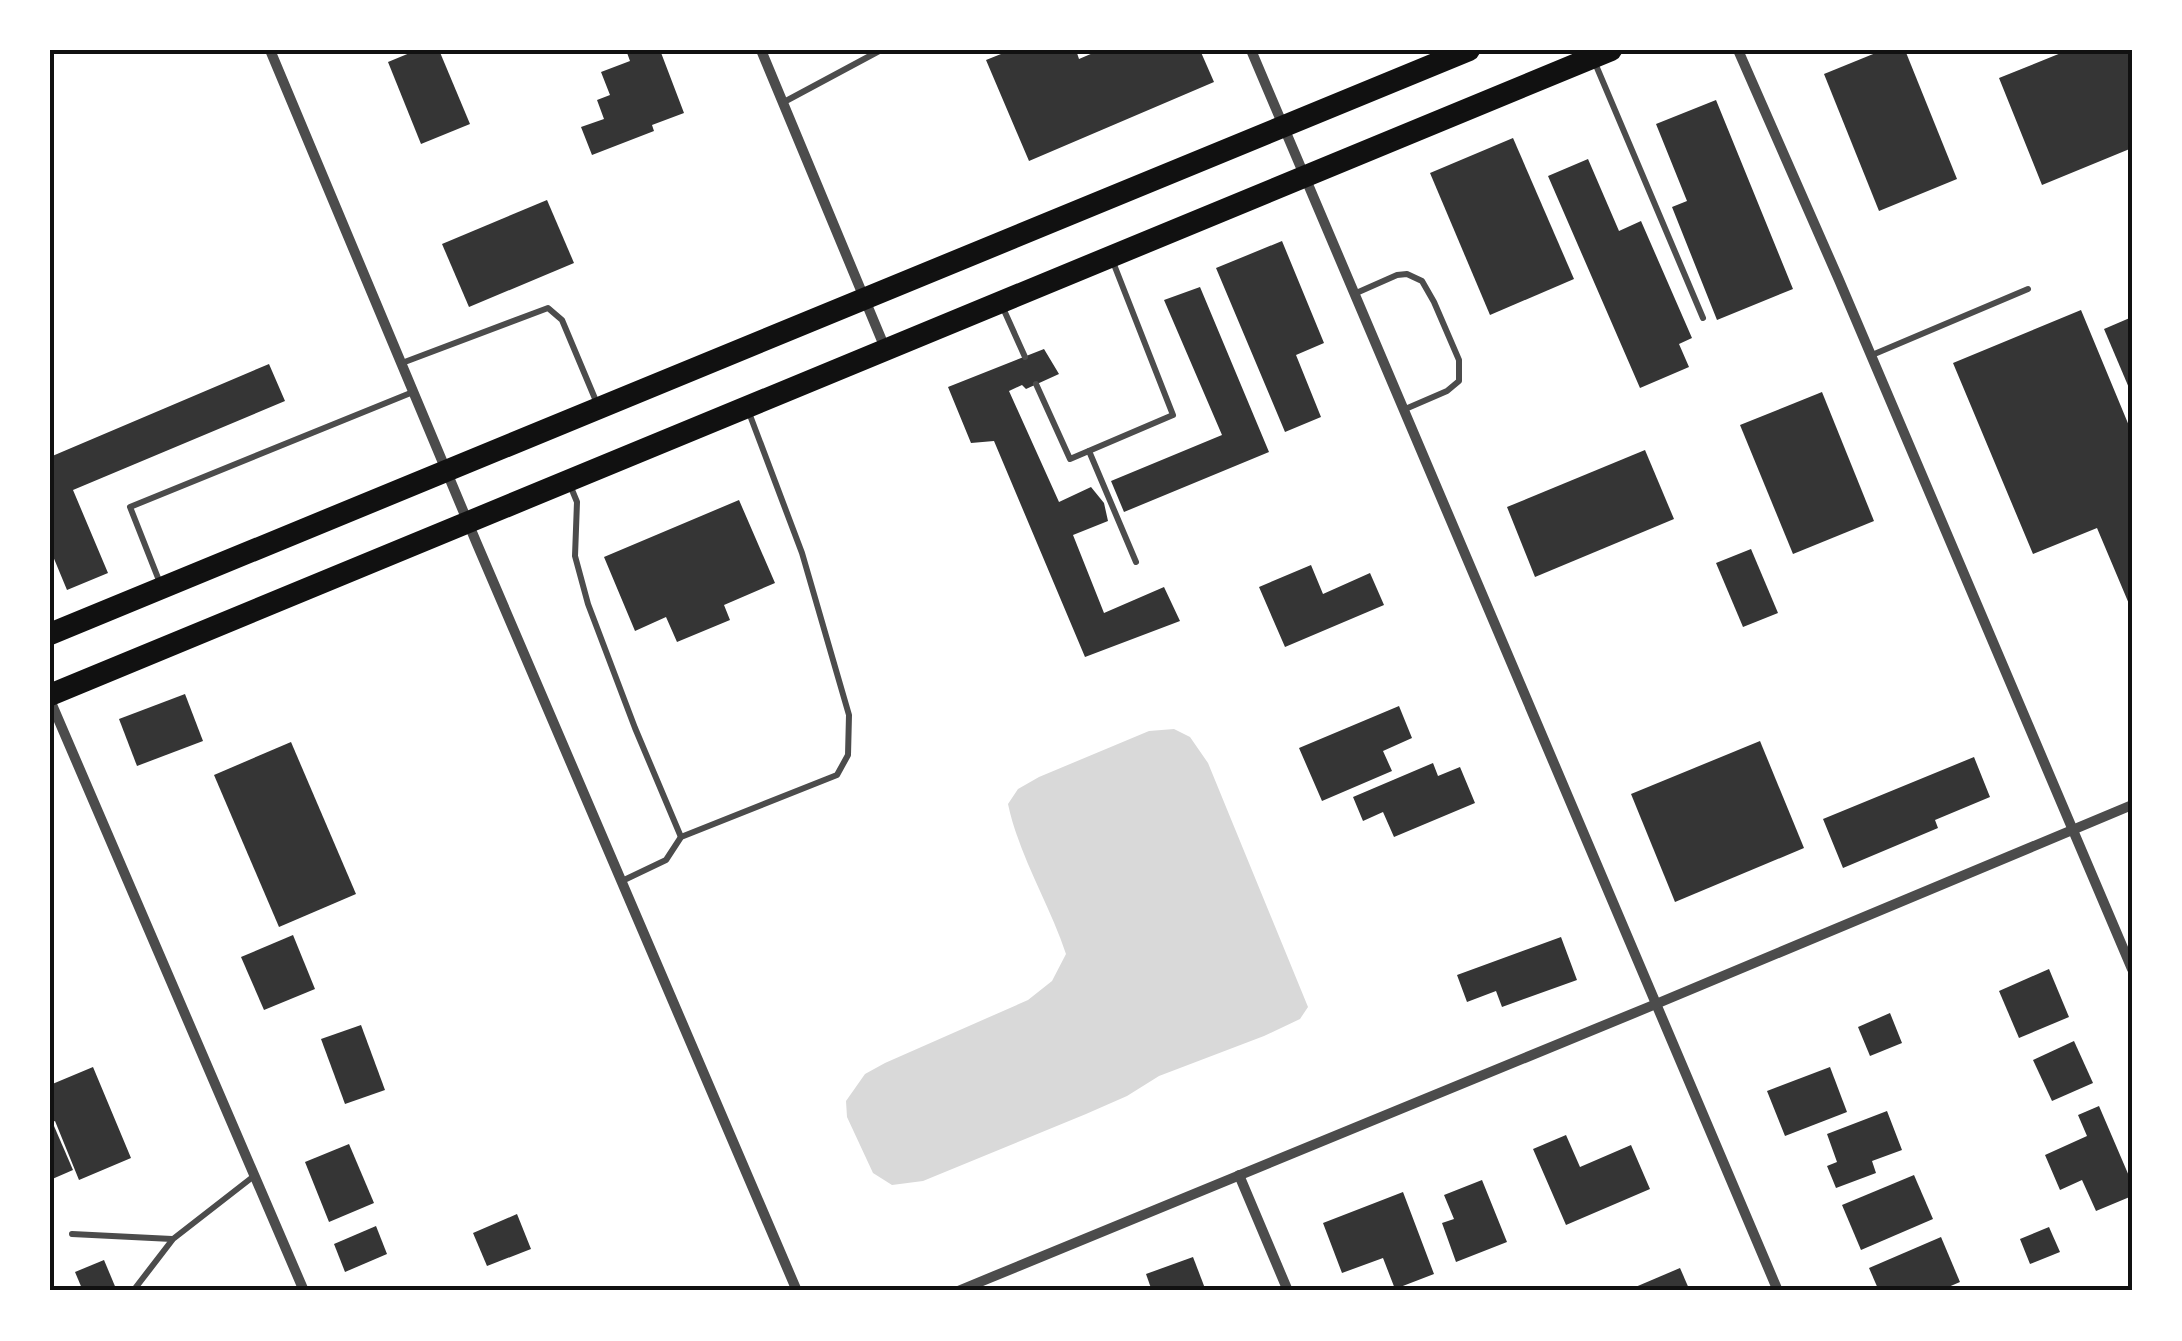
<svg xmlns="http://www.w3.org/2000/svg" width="2182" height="1341" font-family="'Alegreya Sans',sans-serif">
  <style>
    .water { fill: #d9d9d9 }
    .building { fill: #353535 }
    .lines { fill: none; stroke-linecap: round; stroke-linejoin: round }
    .service { stroke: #4c4c4c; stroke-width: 6 }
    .minor { stroke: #4c4c4c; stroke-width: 10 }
    .primary { stroke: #111; stroke-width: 22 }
    .neatline { fill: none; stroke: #111; stroke-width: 4 }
  </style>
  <rect width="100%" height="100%" fill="#fff"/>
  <path class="water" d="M1174,729L1190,737L1208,763L1308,1007L1300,1019L1264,1036L1159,1076L1127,1096L1086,1114L923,1181L892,1185L873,1173L847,1117L846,1101L865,1074L885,1063L1028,1000L1052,981L1066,954C1049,903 1019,856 1008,804L1018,789L1039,777L1149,731Z"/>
  <g class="building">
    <path d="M417,50H439L470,124L421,144L388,62Z"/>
    <path d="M626,50H660L684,113L652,125L654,131L592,155L581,127L604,119L597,100L610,95L601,72L630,61Z"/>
    <path d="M1011,50H1076L1079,59L1100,50H1200L1214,82L1029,161L986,60Z"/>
    <path d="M1883,50H1905L1957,179L1879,211L1824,74Z"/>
    <path d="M2059,50H2132V148L2042,185L1999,78L2061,53Z"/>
    <path d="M1716,100L1793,289L1717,320L1672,207L1687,201L1656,124Z"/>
    <path d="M1513,138L1574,279L1490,315L1430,173Z"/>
    <path d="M1588,159L1619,231L1641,221L1692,338L1679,344L1689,367L1640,388L1548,176Z"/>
    <path d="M547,200L574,263L469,307L442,244Z"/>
    <path d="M1282,241L1324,343L1296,355L1321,417L1285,432L1216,268Z"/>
    <path d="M1200,287L1269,452L1124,512L1111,481L1222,435L1164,300Z"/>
    <path d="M2081,310L2132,433V611L2097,528L2033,554L1953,363Z"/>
    <path d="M2132,317V395L2104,329Z"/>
    <path d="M1044,349L1059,374L1026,389L1022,385L1009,391L1059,502L1091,487L1104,503L1108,521L1073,535L1104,613L1164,587L1180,621L1085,657L994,441L971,443L948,387Z"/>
    <path d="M269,364L285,401L73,490L108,573L67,590L50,549V457Z"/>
    <path d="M1822,392L1874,521L1793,554L1740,425Z"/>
    <path d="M1645,450L1674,519L1535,577L1507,507Z"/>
    <path d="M739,500L775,583L724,605L730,620L677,642L666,617L635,631L604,557Z"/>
    <path d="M1751,549L1778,613L1743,627L1716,563Z"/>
    <path d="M1311,565L1323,594L1370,573L1384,605L1285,647L1259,587Z"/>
    <path d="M185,694L203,741L137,766L119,719Z"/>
    <path d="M1399,706L1412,738L1383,751L1392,771L1322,801L1299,748Z"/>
    <path d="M1760,741L1804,848L1675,902L1631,794Z"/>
    <path d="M291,742L356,894L279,927L214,775Z"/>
    <path d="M1974,757L1990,797L1935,820L1938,828L1843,868L1823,819Z"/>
    <path d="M1433,763L1438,776L1460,767L1475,803L1394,837L1383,812L1363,821L1353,797Z"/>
    <path d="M293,935L315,989L264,1010L241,957Z"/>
    <path d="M1561,937L1577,980L1502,1007L1496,991L1467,1002L1457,975Z"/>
    <path d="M2049,969L2069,1017L2019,1038L1999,991Z"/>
    <path d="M1890,1013L1902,1043L1870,1056L1858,1027Z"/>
    <path d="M361,1025L385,1090L345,1104L321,1039Z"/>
    <path d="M2074,1041L2093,1083L2052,1101L2033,1060Z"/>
    <path d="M93,1067L131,1158L79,1180L55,1121L50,1123V1085Z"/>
    <path d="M1830,1067L1847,1112L1785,1136L1767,1091Z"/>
    <path d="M2099,1106L2132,1183V1196L2096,1211L2082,1180L2060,1190L2045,1155L2087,1136L2078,1115Z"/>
    <path d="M1887,1111L1902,1150L1872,1161L1876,1173L1836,1188L1827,1166L1837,1162L1827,1134Z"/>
    <path d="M54,1126L73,1170L50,1180V1128Z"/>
    <path d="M1566,1135L1580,1167L1631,1145L1650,1189L1566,1225L1533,1149Z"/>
    <path d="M349,1144L374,1203L329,1222L305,1162Z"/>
    <path d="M1914,1175L1933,1219L1861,1250L1842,1205Z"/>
    <path d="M1482,1180L1507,1242L1456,1262L1442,1223L1454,1219L1444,1195Z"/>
    <path d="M1403,1192L1434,1274L1395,1289L1383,1258L1342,1273L1323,1223Z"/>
    <path d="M517,1214L531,1249L487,1266L473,1233Z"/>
    <path d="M376,1226L387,1254L345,1272L334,1244Z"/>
    <path d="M2049,1227L2060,1252L2030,1264L2020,1239Z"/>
    <path d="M1941,1237L1960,1282L1939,1291H1879L1869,1268Z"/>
    <path d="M1193,1257L1206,1291H1152L1146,1274Z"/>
    <path d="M104,1260L117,1291H83L75,1272Z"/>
    <path d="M1680,1268L1690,1291H1626Z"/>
  </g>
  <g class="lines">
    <g class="service">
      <path d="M1595,63L1703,318"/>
      <path d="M784,102L881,50"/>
      <path d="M1354,294L1397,275L1407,274L1422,281L1434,302L1459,360V381L1447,391L1403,410"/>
      <path d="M1003,308L1025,357"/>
      <path d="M1872,355L2028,289"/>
      <path d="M402,363L548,308L562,320L596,401"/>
      <path d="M1036,384L1070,459L1173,415L1113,262"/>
      <path d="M1089,451L1136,562"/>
      <path d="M570,485L577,502L575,556L588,604L635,728L681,837"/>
      <path d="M160,583L130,507L413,392"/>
      <path d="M622,881L666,860L681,837L837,775L848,755L849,715L802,553L748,410"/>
      <path d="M72,1234L172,1239"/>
      <path d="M133,1291L173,1239L254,1176"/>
    </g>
    <g class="minor">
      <path d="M270,50L477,544L797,1291"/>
      <path d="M761,50L885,348"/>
      <path d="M1251,50L1778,1291"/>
      <path d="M1738,50L1839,280L2132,969"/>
      <path d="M50,700L304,1291"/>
      <path d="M1239,1175L1288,1291"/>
      <path d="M958,1291L1656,1004L2132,805"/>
    </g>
    <g class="primary">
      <path d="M50,634L1469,50"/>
      <path d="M50,695L1611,50"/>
    </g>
  </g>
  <rect width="2182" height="1341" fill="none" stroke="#ffffff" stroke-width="105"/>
  <rect x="52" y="52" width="2078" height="1236" class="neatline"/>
</svg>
